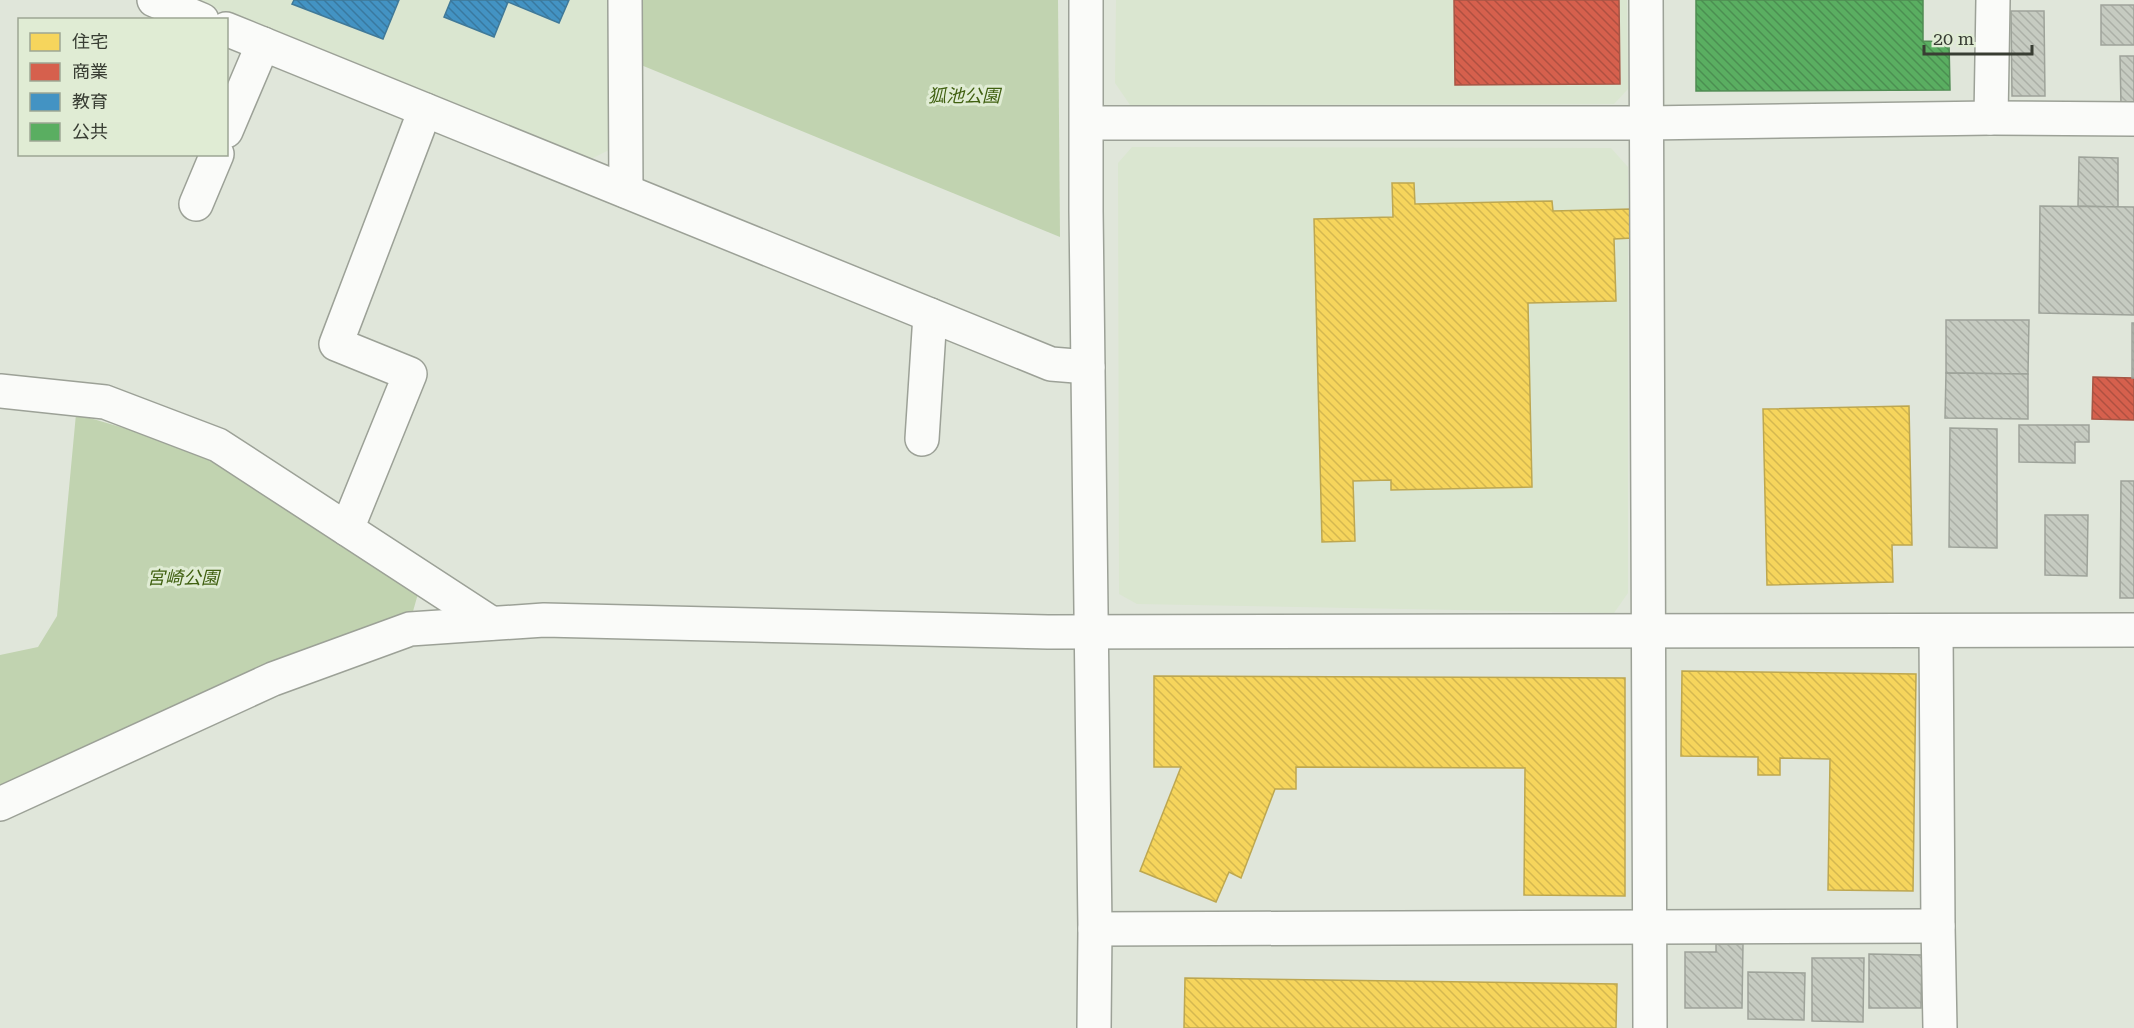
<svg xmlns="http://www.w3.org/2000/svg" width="2134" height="1028" font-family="'Roboto Serif','Noto Sans JP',serif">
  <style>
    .built { fill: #dae6d0 }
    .park { fill: #c1d3b0 }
    .homes { fill: url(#homes-back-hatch); stroke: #bda750; stroke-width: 1.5 }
    .shops { fill: url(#shops-back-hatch); stroke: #a75645; stroke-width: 1.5 }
    .schools { fill: url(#schools-back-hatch); stroke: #407998; stroke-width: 1.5 }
    .public { fill: url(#public-back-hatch); stroke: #508c53; stroke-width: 1.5 }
    .building { fill: url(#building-back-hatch); stroke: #9ea39a; stroke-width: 1.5 }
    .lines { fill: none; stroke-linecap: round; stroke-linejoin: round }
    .street-casing { stroke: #9ca197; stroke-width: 36 }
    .secondary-casing { stroke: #9ca197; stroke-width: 36 }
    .street { stroke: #fafbf9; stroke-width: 33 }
    .secondary { stroke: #fafbf9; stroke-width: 33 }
    .labels { text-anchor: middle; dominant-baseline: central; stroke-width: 6; stroke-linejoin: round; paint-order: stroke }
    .park-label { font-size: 18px; font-style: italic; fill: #406011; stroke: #e0ecd4 }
  </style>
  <defs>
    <pattern id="homes-back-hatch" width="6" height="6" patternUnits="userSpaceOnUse" patternTransform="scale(1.5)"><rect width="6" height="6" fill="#f6d55c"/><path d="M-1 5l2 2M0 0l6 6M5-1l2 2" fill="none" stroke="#d4b850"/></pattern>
    <pattern id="shops-back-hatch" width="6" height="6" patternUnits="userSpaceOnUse" patternTransform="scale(1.5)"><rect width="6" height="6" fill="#d6604d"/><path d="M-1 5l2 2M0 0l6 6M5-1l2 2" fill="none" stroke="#af5041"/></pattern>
    <pattern id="schools-back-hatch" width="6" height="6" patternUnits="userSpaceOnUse" patternTransform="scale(1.5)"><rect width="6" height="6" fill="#4393c3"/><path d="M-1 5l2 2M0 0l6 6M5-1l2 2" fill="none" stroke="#39799f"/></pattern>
    <pattern id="public-back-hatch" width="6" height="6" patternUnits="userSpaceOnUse" patternTransform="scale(1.5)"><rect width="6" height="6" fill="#5aae61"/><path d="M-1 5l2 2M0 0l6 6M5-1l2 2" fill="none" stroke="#4b8f51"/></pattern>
    <pattern id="building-back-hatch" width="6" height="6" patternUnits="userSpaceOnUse" patternTransform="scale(1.5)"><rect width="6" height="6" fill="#c6cbc1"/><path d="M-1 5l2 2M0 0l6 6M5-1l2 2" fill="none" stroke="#abafa6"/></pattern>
  </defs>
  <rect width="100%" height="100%" fill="#e0e6da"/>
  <g class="built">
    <path d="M195,0H608L609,150L589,160Z"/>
    <path d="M1116,0H1627L1628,89L1614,104L1130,105L1115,83Z"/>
    <path d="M1132,147L1611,148L1628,167V593L1614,613L1137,604L1119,594L1118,163Z"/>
  </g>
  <g class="park">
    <path d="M641,0H1058L1060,237L641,65Z"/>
    <path d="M76,414L223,457L419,590L412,615L0,788V655L38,647L57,616Z"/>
  </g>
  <g class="homes">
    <path d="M1392,183H1414L1415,204L1552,201L1553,211L1631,209L1632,238L1614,239L1616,301L1528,303L1532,487L1391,490V480L1353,481L1355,541L1322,542L1314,219L1393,217Z"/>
    <path d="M1909,406L1912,545H1892L1893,582L1767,585L1763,409Z"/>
    <path d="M1682,671L1916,674L1913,891L1828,890L1830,759L1780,758V775H1758V757L1681,756Z"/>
    <path d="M1154,676L1625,678V896L1524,895L1525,768L1296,767V789H1275L1241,878L1229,872L1216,902L1140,871L1181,767H1154Z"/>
    <path d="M1185,978L1617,984L1616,1028H1184Z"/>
  </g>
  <g class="shops">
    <path d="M1454,0H1619L1620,84L1455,85Z"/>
    <path d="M2093,377L2134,378V420L2092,419Z"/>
  </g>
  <g class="schools">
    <path d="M294,0H399L383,39L292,4Z"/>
    <path d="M451,0H569L559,23L508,2L494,37L444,17Z"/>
  </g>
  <path class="public" d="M1696,0H1923V41L1949,42L1950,90L1696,91Z"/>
  <g class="building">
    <rect x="2101" y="5" width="33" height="40"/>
    <path d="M2011,11H2044L2045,96H2012Z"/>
    <path d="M2120,56H2134V105H2121Z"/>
    <path d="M2079,157L2118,158V207L2078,206Z"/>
    <path d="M2040,206L2134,207V315L2039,313Z"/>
    <path d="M1946,320H2029L2028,374L1946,373Z"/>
    <rect x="2132" y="323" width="2" height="55"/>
    <path d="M1946,373L2028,374V419L1945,418Z"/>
    <path d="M2019,425H2089V442H2075V463L2019,462Z"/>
    <path d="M1950,428L1997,429V548L1949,547Z"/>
    <path d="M2121,481H2134V598H2120Z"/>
    <path d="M2045,515H2088L2087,576L2045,575Z"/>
    <path d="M1716,944H1743L1742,1008H1685V952H1716Z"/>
    <path d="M1869,954L1922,955L1921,1008H1869Z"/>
    <path d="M1812,958H1864L1863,1022L1812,1021Z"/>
    <path d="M1748,972L1805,973L1804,1020L1748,1019Z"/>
  </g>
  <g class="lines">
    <g class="street-casing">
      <g id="street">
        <path d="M154,0L202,20"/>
        <path d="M625,0L626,191"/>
        <path d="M1646,0L1650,1028"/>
        <path d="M226,29L1051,364L1088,367"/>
        <path d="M1991,118L1993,0"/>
        <path d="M1087,123H1647L1991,118L2134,119"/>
        <path d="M226,131L263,44"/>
        <path d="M196,204L217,154"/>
        <path d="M0,391L105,402L218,445L491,623"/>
        <path d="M922,439L930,315"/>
        <path d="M347,529L410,374L336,344L425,110"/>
        <path d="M1936,632L1938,926L1940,1028"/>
        <path d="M0,804L273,679L410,629L544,620L1048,632L2134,630"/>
        <path d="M1095,929L1938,926"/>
      </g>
    </g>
    <g class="secondary-casing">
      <path id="secondary" d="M1086,0V211L1095,929L1094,1028"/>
    </g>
    <use href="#street" class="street"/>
    <use href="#secondary" class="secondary"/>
  </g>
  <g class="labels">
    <g class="park-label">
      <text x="964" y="95">狐池公園</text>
      <text x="183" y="577">宮崎公園</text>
    </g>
  </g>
  <rect x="18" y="18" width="210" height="138" fill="#e0ecd4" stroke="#9da694" stroke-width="1.5"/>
  <rect x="30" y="33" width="30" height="18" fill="#f6d55c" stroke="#9da694" stroke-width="1.5"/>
  <text x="72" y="48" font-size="18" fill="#383d33">住宅</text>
  <rect x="30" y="63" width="30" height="18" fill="#d6604d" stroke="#9da694" stroke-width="1.5"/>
  <text x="72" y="78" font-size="18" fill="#383d33">商業</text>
  <rect x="30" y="93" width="30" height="18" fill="#4393c3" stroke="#9da694" stroke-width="1.5"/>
  <text x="72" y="108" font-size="18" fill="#383d33">教育</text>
  <rect x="30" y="123" width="30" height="18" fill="#5aae61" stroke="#9da694" stroke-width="1.5"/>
  <text x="72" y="138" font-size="18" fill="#383d33">公共</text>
  <path d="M1924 45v9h108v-9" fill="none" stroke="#383d33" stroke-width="3"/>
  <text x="1933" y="45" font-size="18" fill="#383d33" stroke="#e0ecd4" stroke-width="4.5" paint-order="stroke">20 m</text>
</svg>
